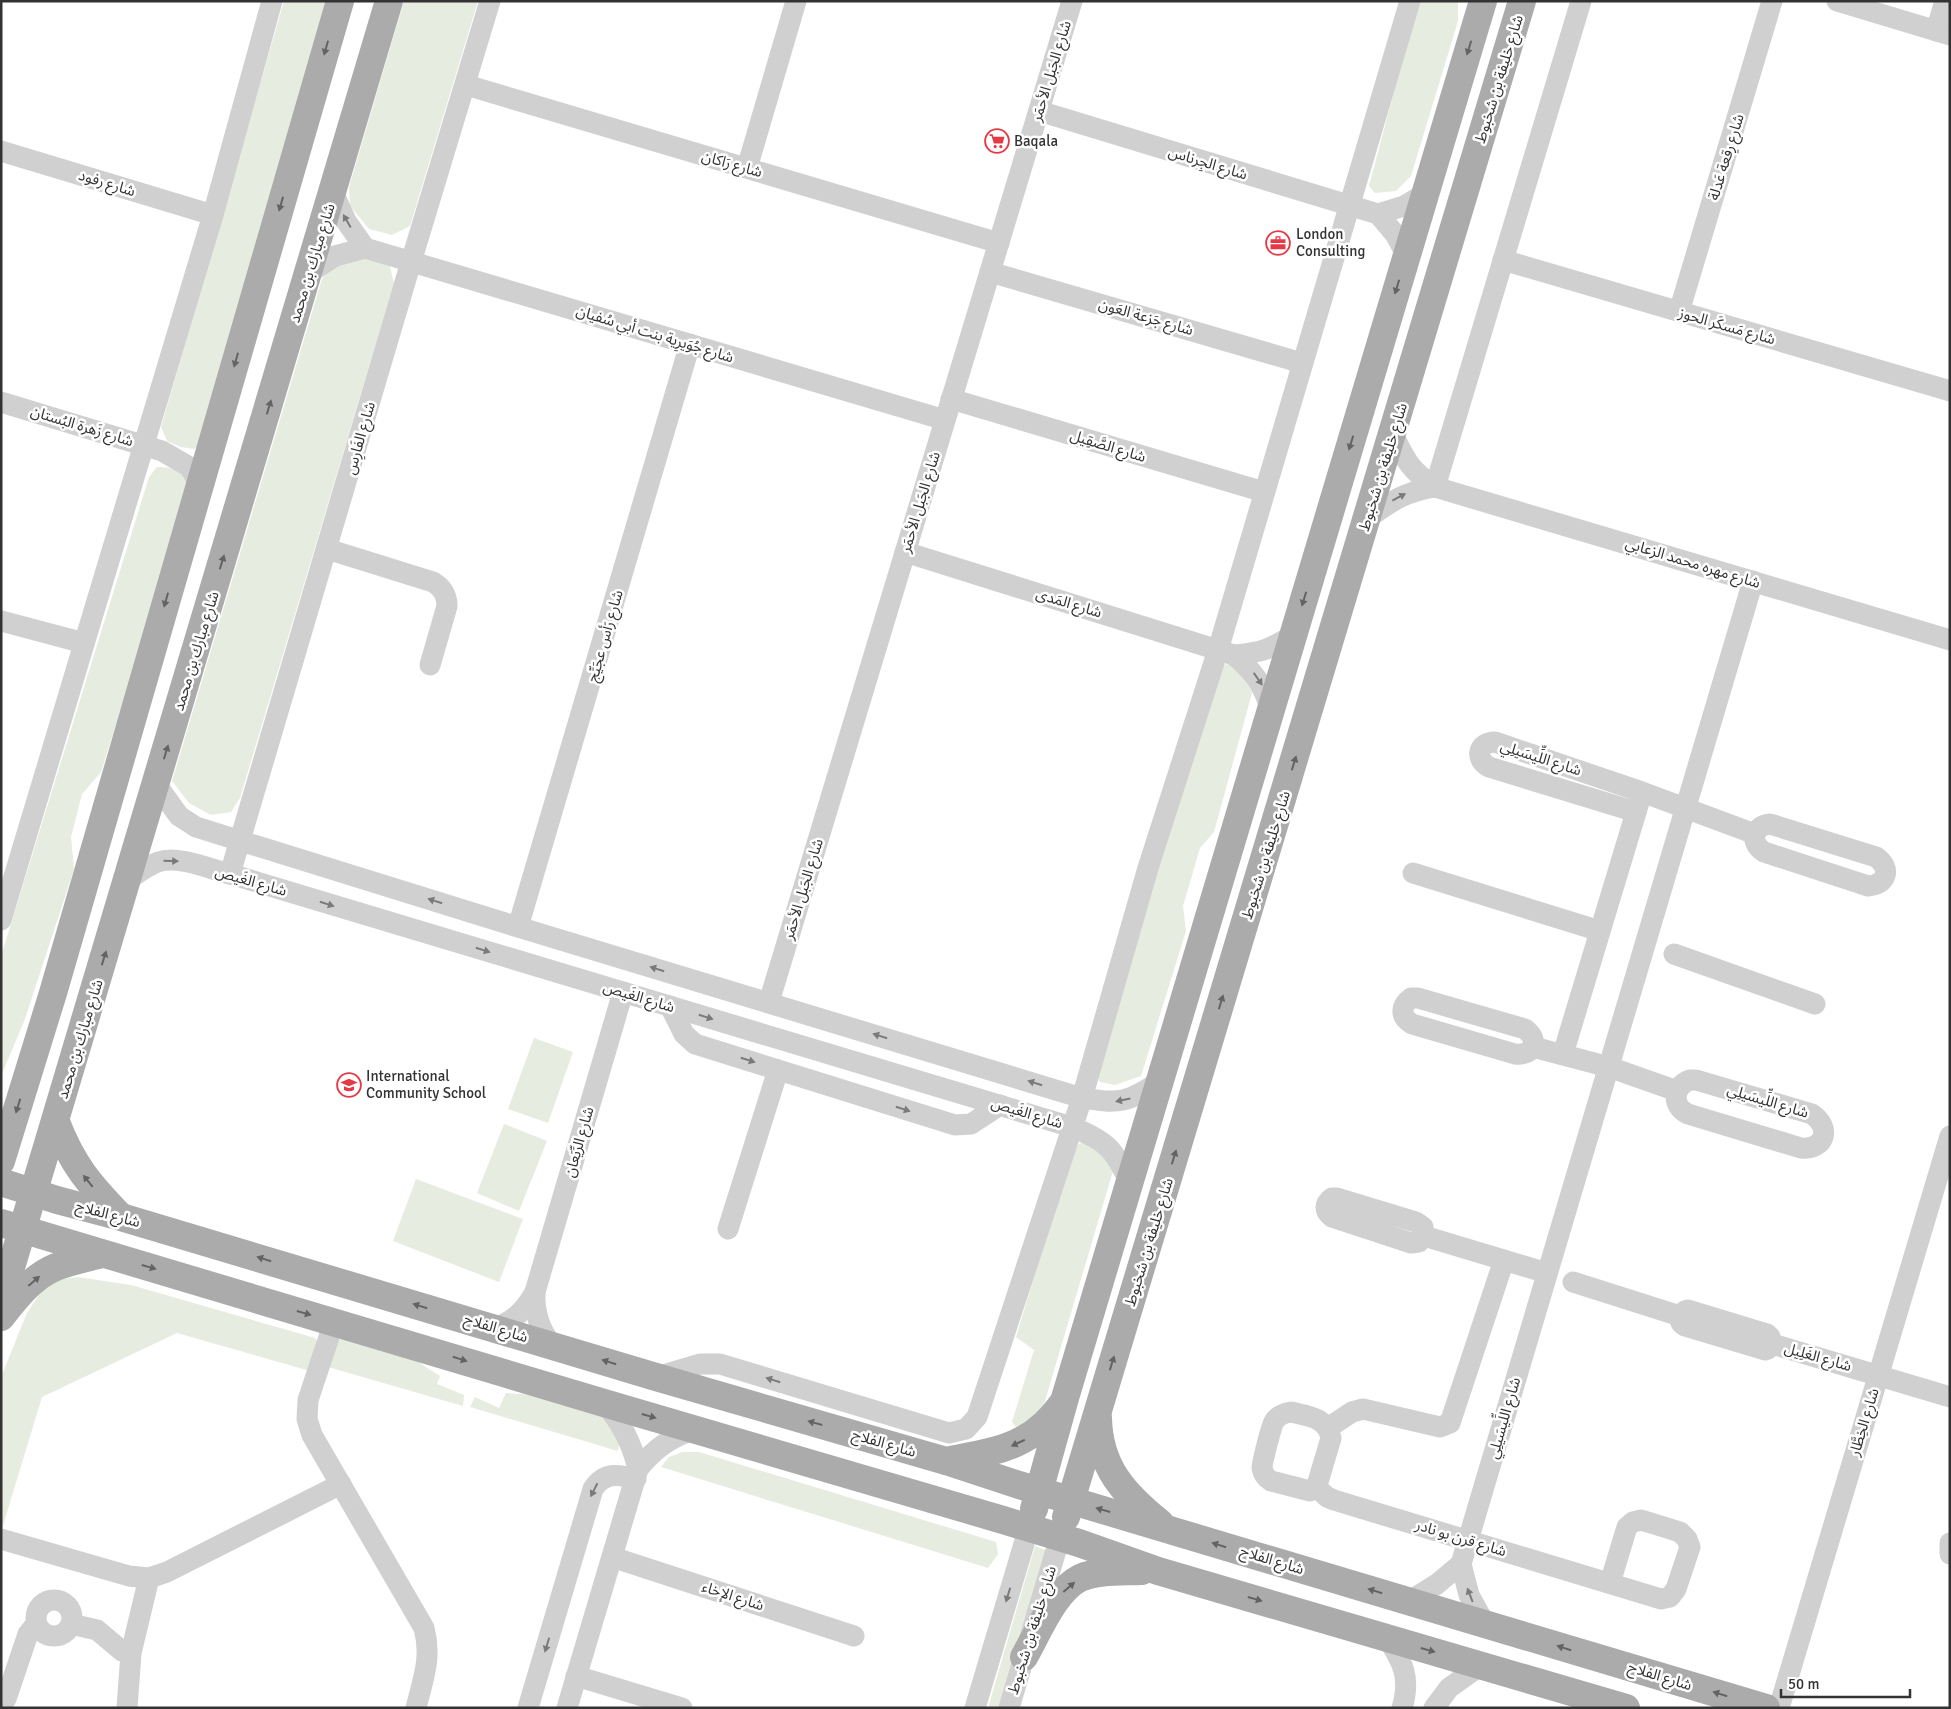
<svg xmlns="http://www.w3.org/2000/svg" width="1951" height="1709" font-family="Signika,'Noto Sans Arabic',sans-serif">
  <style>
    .green { fill: #e6ecdf }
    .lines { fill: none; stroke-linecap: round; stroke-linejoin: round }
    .minor { stroke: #d0d0d0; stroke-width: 21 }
    .major { stroke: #ababab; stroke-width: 28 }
    .oneway { fill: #636363 }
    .oneway2 { fill: #7a7a7a }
    .labels { text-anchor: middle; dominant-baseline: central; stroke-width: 5; stroke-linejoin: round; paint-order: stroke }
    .street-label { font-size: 15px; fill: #333; stroke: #fff }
    .poi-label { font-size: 15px; fill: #333; stroke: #fff; text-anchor: start }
  </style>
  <rect width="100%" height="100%" fill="#fff"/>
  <g class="green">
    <path d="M284,1H328L204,441L194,449L181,447L167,441L161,427Z"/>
    <path d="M404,1H478L410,226L392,235L369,229L350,206L349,187Z"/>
    <path d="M1418,1H1458V21L1411,176L1396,191L1375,193L1369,186Z"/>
    <path d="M367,255L389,263L394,283L240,798L231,812L211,815L189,803L172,781L322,279L336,257Z"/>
    <path d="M157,467C174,467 184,470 191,486L101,772L82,794L71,837L74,869L25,1019L1,1076V956L149,477Z"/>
    <path d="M1236,663L1247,675L1252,693L1214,832L1200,848L1183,906L1186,931L1141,1076L1115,1085L1100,1082L1096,1075L1217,666Z"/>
    <path d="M534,1038L573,1052L548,1123L508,1109Z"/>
    <path d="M504,1124L547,1141L519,1211L477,1193Z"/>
    <path d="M1087,1139L1102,1149L1113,1171L1040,1418L1019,1431L1012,1422L1034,1350L1016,1337L1073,1148Z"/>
    <path d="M416,1179L523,1219L499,1282L393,1241Z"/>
    <path d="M78,1277L131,1285L315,1338L319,1344L310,1371L177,1333L42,1397L1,1532V1377L27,1313L40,1293L56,1280Z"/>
    <path d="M347,1337L407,1355L440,1376L437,1384L464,1395L463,1406L328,1367L339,1340Z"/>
    <path d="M506,1393L537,1395L598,1413L611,1426L619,1444L618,1451L470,1407L475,1397L499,1408Z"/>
    <path d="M682,1452H699L996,1542L998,1554L988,1568L661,1467L669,1457Z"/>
    <path d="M1035,1546L1048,1551L1002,1708H988Z"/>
  </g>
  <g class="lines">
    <g class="minor">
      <path d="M1837,1L1950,35"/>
      <path d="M1936,31L1945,1"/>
      <path d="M466,85L999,243"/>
      <path d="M1039,111L1378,214L1395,234L1407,256"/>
      <path d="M1,151L213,215"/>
      <path d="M747,168L796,1"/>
      <path d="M333,192L346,221L365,248"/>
      <path d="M1378,214L1404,206L1426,193"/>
      <path d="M1503,260L1950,391"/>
      <path d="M990,272L1302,363"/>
      <path d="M309,273L335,256L365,248L945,420"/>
      <path d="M1679,312L1772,1"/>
      <path d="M951,399L1264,492"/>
      <path d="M1,402L162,451L188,466L193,472L199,486"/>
      <path d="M1393,434C1405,460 1411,471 1435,487L1950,640"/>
      <path d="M1435,487L1581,1"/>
      <path d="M1368,518C1393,500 1405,492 1435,487"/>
      <path d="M327,549L433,582C443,588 447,595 447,606L430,665"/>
      <path d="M905,552L1234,655C1260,653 1272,649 1294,634"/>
      <path d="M1,621L84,643"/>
      <path d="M1234,655C1255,673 1262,683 1271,710"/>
      <path d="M156,784L179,816L196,827L518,927L1082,1098C1119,1104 1128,1103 1160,1081"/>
      <path d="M1636,812L1489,767C1474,759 1478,742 1495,742L1642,792L1755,834"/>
      <path d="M1770,824L1876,857C1892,868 1887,885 1868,886L1764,852C1749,842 1753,826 1770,824Z"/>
      <path d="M1413,873L1600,931"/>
      <path d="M230,874L411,262L490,1"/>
      <path d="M127,880C137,874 147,866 158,862C178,855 210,869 230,874L1072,1127C1107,1141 1114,1149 1130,1183"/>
      <path d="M1,920L213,215L272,1"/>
      <path d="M518,927L690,344"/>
      <path d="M1674,954L1815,1004"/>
      <path d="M1411,998H1418L1525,1029C1540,1040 1534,1056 1515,1054L1412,1024C1400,1017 1400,1006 1411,998Z"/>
      <path d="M769,1002L1072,1"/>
      <path d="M670,1006L684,1034L695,1044L955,1125L971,1124L1000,1105"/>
      <path d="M1533,1047L1609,1067L1677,1091"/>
      <path d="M1563,1054L1640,799"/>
      <path d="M1690,1080H1696L1812,1114C1832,1128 1825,1150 1801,1148L1688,1114C1671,1106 1673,1086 1690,1080Z"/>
      <path d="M1332,1198H1337L1416,1222L1423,1227L1424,1236L1419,1242L1411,1243L1332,1217C1324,1211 1324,1204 1332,1198Z"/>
      <path d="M728,1229L778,1070"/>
      <path d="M1424,1236L1547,1273"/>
      <path d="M1573,1282L1680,1316"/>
      <path d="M535,1292C534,1312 539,1329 552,1345"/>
      <path d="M1688,1310L1767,1334L1770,1337L1772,1344L1768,1349L1765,1350L1685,1326L1681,1323L1680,1316L1685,1311Z"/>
      <path d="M334,1322L308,1400L307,1419L312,1435L424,1628C432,1658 423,1679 416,1708"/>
      <path d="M495,1328C514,1321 525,1310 535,1292L623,992"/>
      <path d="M1772,1344L1950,1397"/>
      <path d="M656,1377L700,1364H720L949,1433L966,1429L977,1417L1082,1098L1148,868L1218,650L1410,1"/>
      <path d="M604,1403C622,1423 632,1443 638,1469"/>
      <path d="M1291,1412C1308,1416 1327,1417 1331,1438L1318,1482L1316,1487L1310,1491L1271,1481C1266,1478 1263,1474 1262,1468C1262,1463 1271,1427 1274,1422C1277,1416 1285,1413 1291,1412Z"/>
      <path d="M1328,1428L1352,1412L1363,1409L1440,1427L1450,1423L1504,1260"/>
      <path d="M1316,1487L1327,1497L1334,1500L1661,1599L1670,1597L1676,1589L1690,1547L1687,1539L1680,1532L1641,1520L1633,1522L1627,1527L1610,1583"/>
      <path d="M1,1539L129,1576L149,1578L167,1572L341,1484"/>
      <path d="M1950,1543V1554"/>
      <path d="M612,1557L854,1636"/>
      <circle cx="54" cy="1618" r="18"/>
      <path d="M1410,1601L1437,1584L1461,1564"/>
      <path d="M71,1624L97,1630L122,1651L131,1653"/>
      <path d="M1485,1624L1469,1595L1461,1564L1753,581"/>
      <path d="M1387,1638C1403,1662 1411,1678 1402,1708"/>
      <path d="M576,1676L682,1708"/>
      <path d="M6,1699L28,1634L36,1624"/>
      <path d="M127,1708L131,1653L149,1578"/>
      <path d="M528,1708L593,1489C604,1472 618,1474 636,1479"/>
      <path d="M567,1708L638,1469C655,1448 671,1437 696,1429"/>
      <path d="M975,1708L1029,1527"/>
      <path d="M1009,1708L1060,1537"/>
      <path d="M1434,1708L1449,1688L1481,1665"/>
      <path d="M1779,1708L1950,1136"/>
    </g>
    <g class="major">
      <path d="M56,1122C72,1164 89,1184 120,1216"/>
      <path d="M1,1161L53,993L340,1"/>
      <path d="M1,1182L57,1200L121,1217L656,1377L946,1461L1019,1485L1766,1708"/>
      <path d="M1,1223L604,1403L1003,1520L1079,1543L1158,1571L1626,1708"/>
      <path d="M1,1301L389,1"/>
      <path d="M1,1317C16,1298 33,1276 56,1267C70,1261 87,1258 102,1254"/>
      <path d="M1098,1418C1099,1467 1124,1494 1160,1523"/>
      <path d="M946,1461C995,1451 1031,1448 1062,1404"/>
      <path d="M1034,1509L1065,1398L1483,1"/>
      <path d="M1066,1517L1522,1"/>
      <path d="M1024,1657C1038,1633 1054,1591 1080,1578C1098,1570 1123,1572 1142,1571"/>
    </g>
  </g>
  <defs><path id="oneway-solid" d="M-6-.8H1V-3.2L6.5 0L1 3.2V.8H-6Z" transform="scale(1.25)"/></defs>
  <g class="oneway">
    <use href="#oneway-solid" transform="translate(326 48) rotate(106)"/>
    <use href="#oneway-solid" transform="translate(1469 48) rotate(107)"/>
    <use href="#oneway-solid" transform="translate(281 204) rotate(106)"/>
    <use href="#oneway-solid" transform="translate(1397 287) rotate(107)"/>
    <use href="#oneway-solid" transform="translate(236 360) rotate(106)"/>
    <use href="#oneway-solid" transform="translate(269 407) rotate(-73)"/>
    <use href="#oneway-solid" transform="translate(1351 443) rotate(107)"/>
    <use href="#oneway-solid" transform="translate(222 562) rotate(-73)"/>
    <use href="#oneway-solid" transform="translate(1304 599) rotate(107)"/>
    <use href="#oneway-solid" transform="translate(166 600) rotate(106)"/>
    <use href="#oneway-solid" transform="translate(166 752) rotate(-73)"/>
    <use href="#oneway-solid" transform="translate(1294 763) rotate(-73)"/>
    <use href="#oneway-solid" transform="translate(104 958) rotate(-73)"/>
    <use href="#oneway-solid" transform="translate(1221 1002) rotate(-73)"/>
    <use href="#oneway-solid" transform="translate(18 1106) rotate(107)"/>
    <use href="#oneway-solid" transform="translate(1174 1157) rotate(-73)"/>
    <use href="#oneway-solid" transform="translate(88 1181) rotate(-129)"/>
    <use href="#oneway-solid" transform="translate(264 1259) rotate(-163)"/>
    <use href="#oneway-solid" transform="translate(149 1267) rotate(16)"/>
    <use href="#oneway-solid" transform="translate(34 1281) rotate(-41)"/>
    <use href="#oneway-solid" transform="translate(420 1306) rotate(-163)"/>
    <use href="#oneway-solid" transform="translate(304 1313) rotate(16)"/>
    <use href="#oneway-solid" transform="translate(460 1359) rotate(17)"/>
    <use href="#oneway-solid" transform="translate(609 1362) rotate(-163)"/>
    <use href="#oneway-solid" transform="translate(1112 1363) rotate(-73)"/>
    <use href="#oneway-solid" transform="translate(649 1416) rotate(16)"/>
    <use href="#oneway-solid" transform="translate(815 1423) rotate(-164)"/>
    <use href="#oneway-solid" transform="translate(1018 1443) rotate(155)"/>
    <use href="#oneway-solid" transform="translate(1103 1510) rotate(-164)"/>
    <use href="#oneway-solid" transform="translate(1219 1545) rotate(-163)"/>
    <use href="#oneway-solid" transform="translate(1069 1587) rotate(-41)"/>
    <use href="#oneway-solid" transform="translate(1375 1591) rotate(-163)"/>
    <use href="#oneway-solid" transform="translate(1255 1599) rotate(16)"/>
    <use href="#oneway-solid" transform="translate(1564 1648) rotate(-163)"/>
    <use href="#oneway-solid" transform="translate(1428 1650) rotate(16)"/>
    <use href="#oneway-solid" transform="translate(1720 1694) rotate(-163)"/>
  </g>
  <g class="oneway2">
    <use href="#oneway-solid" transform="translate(347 221) rotate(-120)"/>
    <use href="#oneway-solid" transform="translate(1399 497) rotate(-28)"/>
    <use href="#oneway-solid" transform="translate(1258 679) rotate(55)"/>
    <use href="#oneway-solid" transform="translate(171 861) rotate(1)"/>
    <use href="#oneway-solid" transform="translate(435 901) rotate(-163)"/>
    <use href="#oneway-solid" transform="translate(327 904) rotate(17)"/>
    <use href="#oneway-solid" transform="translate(483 950) rotate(17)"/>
    <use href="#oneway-solid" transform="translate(657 969) rotate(-163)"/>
    <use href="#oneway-solid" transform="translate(706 1017) rotate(17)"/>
    <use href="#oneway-solid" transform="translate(880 1036) rotate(-163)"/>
    <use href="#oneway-solid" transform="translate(748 1060) rotate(17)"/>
    <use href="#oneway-solid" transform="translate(1035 1083) rotate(-163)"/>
    <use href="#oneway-solid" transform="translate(1123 1100) rotate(168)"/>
    <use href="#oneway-solid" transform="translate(903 1109) rotate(17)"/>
    <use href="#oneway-solid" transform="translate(773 1380) rotate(-163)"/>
    <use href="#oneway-solid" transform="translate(594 1490) rotate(117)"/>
    <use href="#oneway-solid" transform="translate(1008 1595) rotate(107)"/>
    <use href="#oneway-solid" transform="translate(1470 1595) rotate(-111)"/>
    <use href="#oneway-solid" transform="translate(547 1645) rotate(107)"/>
  </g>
  <defs>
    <g id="supermarket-ring" transform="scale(1.25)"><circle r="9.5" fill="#fff" stroke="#e63946" stroke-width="1.5"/><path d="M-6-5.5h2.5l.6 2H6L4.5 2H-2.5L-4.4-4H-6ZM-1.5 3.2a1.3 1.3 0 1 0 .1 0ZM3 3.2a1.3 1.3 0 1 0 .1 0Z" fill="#e63946"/></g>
    <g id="office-ring" transform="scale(1.25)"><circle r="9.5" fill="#fff" stroke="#e63946" stroke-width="1.5"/><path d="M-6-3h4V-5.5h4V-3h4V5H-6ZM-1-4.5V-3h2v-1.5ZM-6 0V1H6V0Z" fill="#e63946"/></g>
    <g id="school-ring" transform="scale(1.25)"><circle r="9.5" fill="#fff" stroke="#e63946" stroke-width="1.5"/><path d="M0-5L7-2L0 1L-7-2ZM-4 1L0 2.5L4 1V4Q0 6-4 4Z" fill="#e63946"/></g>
  </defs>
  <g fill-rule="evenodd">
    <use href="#supermarket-ring" x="997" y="141"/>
    <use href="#office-ring" x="1278" y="243"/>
    <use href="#school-ring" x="349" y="1085"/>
  </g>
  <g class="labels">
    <g class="street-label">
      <text transform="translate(1051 71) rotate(-73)">شارع الجَبل الأحمَر</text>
      <text transform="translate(1499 79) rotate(-73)">شارع خليفة بن شخبوط</text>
      <text transform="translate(1726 157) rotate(-73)">شارع رِقعة عَدلة</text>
      <text transform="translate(1208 163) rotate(17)">شارع الجِرناس</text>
      <text transform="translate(732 164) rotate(16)">شارع رَاكان</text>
      <text transform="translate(107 183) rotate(17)">شارع رفود</text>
      <text transform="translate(312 263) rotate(-73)">شارع مبارك بن محمد</text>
      <text transform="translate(1146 317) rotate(16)">شارع جَزعة العَون</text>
      <text transform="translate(1727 326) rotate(16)">شارع مَسكَر الحوز</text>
      <text transform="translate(655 334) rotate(17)">شارع جُوَيرِية بنت أبي سُفيان</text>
      <text transform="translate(82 426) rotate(17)">شارع زَهرة البُستان</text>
      <text transform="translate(360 438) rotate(-74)">شارع الفَارِس</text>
      <text transform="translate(1108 446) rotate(17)">شارع الصَّقِيل</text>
      <text transform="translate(1383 467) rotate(-73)">شارع خليفة بن شخبوط</text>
      <text transform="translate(920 502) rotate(-73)">شارع الجَبل الأحمَر</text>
      <text transform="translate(1693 563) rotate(17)">شارع مهره محمد الزعابي</text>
      <text transform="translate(1069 603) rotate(17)">شارع المَدى</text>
      <text transform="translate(605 636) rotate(-74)">شارع رَأس عجَيِّج</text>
      <text transform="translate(196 651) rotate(-73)">شارع مبارك بن محمد</text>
      <text transform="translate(1541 758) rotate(18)">شارع اللِّيسَيلِي</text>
      <text transform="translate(1266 855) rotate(-73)">شارع خليفة بن شخبوط</text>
      <text transform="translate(251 881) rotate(16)">شارع الغَيص</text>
      <text transform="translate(803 889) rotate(-73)">شارع الجَبل الأحمَر</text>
      <text transform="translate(639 997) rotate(17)">شارع الغَيص</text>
      <text transform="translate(80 1039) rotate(-73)">شارع مبارك بن محمد</text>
      <text transform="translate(1768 1101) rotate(17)">شارع اللِّيسَيلِي</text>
      <text transform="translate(1027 1113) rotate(17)">شارع الغَيص</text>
      <text transform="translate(579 1142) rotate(-74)">شارع الرِّيَعان</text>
      <text transform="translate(108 1214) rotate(15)">شارع الفلاح</text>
      <text transform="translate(1149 1242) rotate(-73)">شارع خليفة بن شخبوط</text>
      <text transform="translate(496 1328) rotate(17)">شارع الفلاح</text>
      <text transform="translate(1818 1357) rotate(16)">شارع الغَلِيل</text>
      <text transform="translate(1504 1418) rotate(-74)">شارع اللِّيسَيلِي</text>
      <text transform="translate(1864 1422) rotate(-73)">شارع الخِطَّار</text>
      <text transform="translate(884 1443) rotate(16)">شارع الفلاح</text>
      <text transform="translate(1461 1538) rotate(17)">شارع قرن بو نادر</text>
      <text transform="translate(1272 1560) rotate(17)">شارع الفلاح</text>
      <text transform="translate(733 1596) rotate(18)">شارع الإخاء</text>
      <text transform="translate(1032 1630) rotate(-73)">شارع خليفة بن شخبوط</text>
      <text transform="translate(1660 1676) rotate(17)">شارع الفلاح</text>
    </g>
    <g class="poi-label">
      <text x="1014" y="141">Baqala</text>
      <text x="1296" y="234">London<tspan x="1296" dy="17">Consulting</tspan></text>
      <text x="366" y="1076">International<tspan x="366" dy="17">Community School</tspan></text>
    </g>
  </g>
  <rect width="1951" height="1709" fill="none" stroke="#333333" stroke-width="5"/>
  <path d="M1781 1689v8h129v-8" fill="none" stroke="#333333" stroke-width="2.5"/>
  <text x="1788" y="1689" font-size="15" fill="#333333" stroke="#ffffff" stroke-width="4" paint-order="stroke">50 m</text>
</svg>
